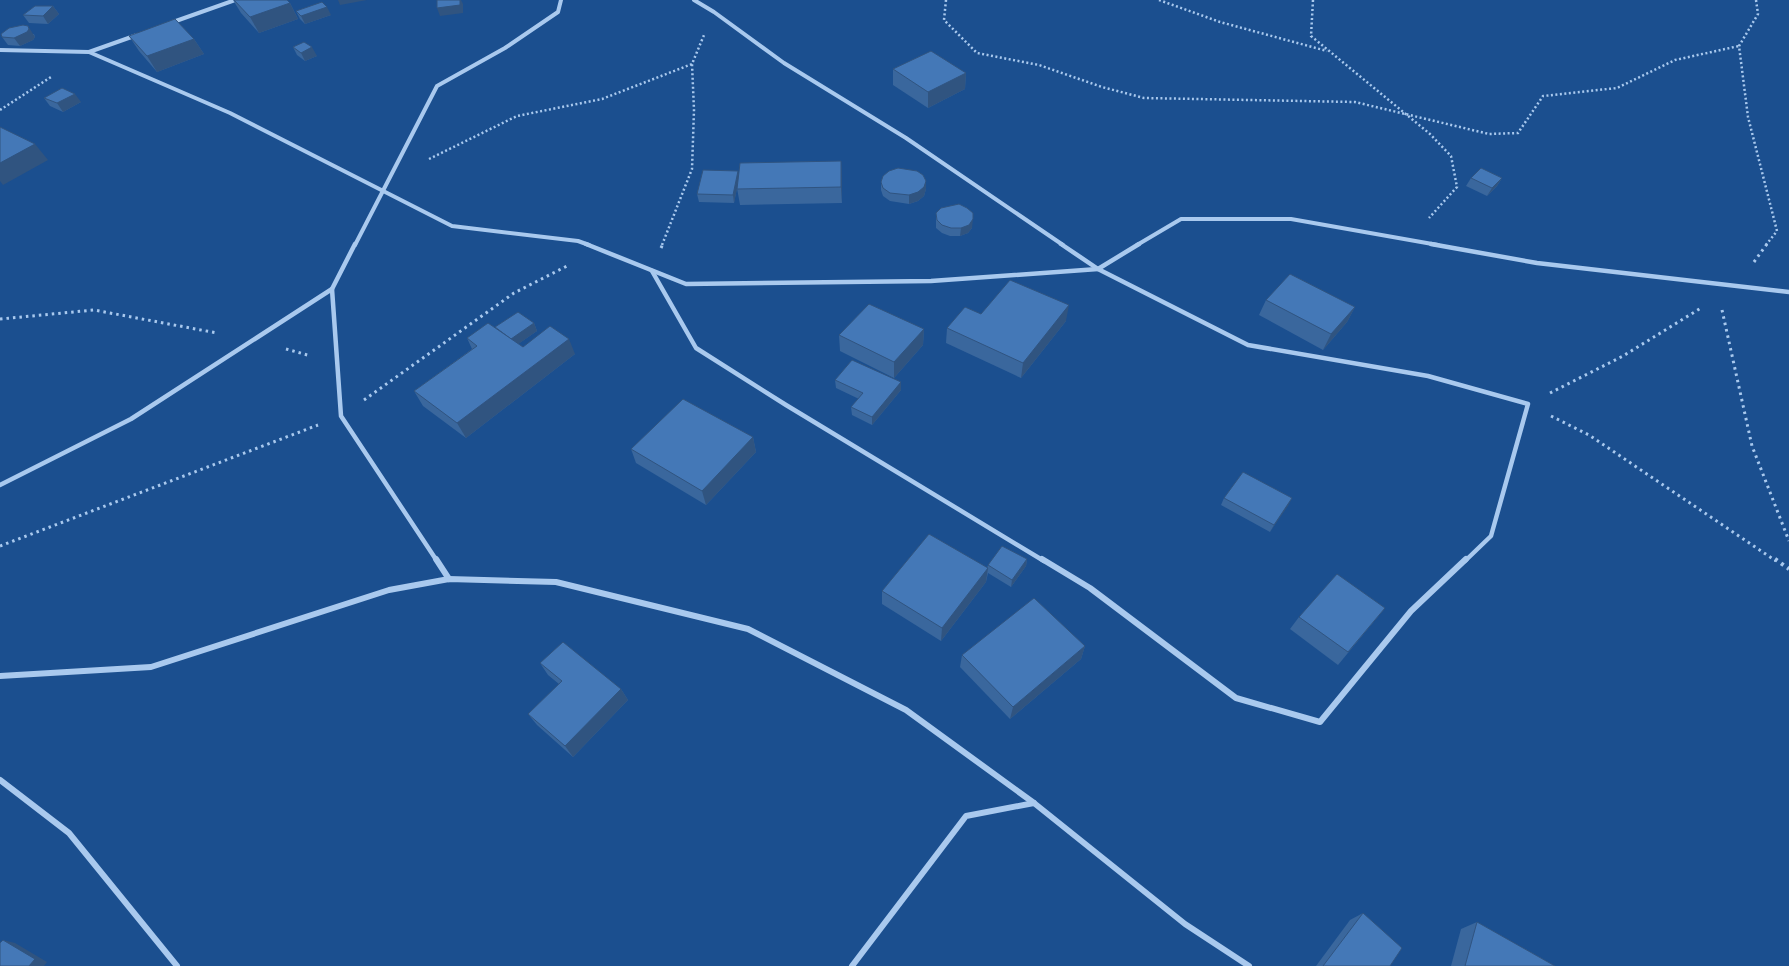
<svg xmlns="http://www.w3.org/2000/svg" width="1789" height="966" font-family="Overpass,sans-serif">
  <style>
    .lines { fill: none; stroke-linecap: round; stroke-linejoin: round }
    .path-far2 { stroke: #a9c9ee; stroke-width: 2.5; stroke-dasharray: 2 2.5; stroke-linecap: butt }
    .path-far1 { stroke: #a9c9ee; stroke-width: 3; stroke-dasharray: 2.5 4; stroke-linecap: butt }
    .path { stroke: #a9c9ee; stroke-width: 4; stroke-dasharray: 3 4.5; stroke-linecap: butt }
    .street-far2 { stroke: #a9c9ee; stroke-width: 4 }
    .street-far1 { stroke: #a9c9ee; stroke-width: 4.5 }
    .street { stroke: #a9c9ee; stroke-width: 6 }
    .wall { fill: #3a679d }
    .shaded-wall { fill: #305480 }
    .building { fill: #4478b7; stroke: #305480 }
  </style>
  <rect width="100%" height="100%" fill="#1b4f8f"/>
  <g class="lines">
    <g class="path-far2">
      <path d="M946,0L944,20L977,53L1039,65L1102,87L1144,98L1355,102L1489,134L1518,133L1543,96L1617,88L1675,60L1739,46"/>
      <path d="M1159,0L1220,22L1327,51"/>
      <path d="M1313,0L1311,36L1430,134L1451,156L1457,187L1429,218"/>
      <path d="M1756,0L1758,14L1739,46L1748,117L1777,231L1766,245"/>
      <path d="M0,110L51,77"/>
      <path d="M429,159L517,116L602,99L692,64"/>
      <path d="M662,245L692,169L694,110L692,64L704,35"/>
    </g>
    <g class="path-far1">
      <path d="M661,248L663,244"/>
      <path d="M1754,262L1767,244"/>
      <path d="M1722,310L1752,446L1789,541"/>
      <path d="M0,319L94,310L217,333"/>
      <path d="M286,349L311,356"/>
      <path d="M1550,393L1623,356L1701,308"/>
      <path d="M364,400L514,293L567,266"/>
      <path d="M1551,416L1589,435L1776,561"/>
      <path d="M0,546L318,425"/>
    </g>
    <path class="path" d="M1775,559L1789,569"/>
    <g class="street-far2">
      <path d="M694,0L714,12L784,63L906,138L1063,245"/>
      <path d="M173,22L235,0"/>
      <path d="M0,50L89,52L137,35"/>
      <path d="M89,52L230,113L452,226L578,241L589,245"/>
      <path d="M355,245L437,86L505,48L558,12L561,0"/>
      <path d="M1137,245L1181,219H1291L1438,245"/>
    </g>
    <g class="street-far1">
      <path d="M586,244L686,284L931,281L1098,269L1139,244"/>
      <path d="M1061,244L1098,269L1248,345L1428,376L1528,404L1491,536L1465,561"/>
      <path d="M1431,244L1537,263L1789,292"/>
      <path d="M652,271L696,348L786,405L1044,561"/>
      <path d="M332,289L341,416L437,561"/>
      <path d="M0,485L131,419L332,289L355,244"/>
    </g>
    <g class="street">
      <path d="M436,559L449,579"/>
      <path d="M1042,559L1090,588L1236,698L1320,722L1411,611L1466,559"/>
      <path d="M0,676L151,667L389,590L449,579L556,582L748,629L906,710L1034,803L1185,924L1249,966"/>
      <path d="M0,780L69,833L177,966"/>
      <path d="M852,966L966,816L1034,803"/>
    </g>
  </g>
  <g class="wall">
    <path d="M233,0H287L290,3L298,19L259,33L241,13Z"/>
    <path d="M53,6L59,14L48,24L29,23L23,15Z"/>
    <path d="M296,11L331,15L305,24L300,19Z"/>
    <path d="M34,34L35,37L33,40L20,46L8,45L2,37Z"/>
    <path d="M129,36L194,39L204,54L157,72L139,51Z"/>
    <path d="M293,47L317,56L305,61L297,55Z"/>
    <path d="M893,69L966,73L965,89L928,108L893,85Z"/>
    <path d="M44,98L81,102L63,112L50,106Z"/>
    <path d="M841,161L842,203L740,205L737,188L734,203L699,202L697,194L739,175Z"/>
    <path d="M1471,178H1502L1497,186L1487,196L1466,186Z"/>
    <path d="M881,182L926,189L924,196L918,201L909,204L890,201L883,196L881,190Z"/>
    <path d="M936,213L972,228L968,233L960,236H950L942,233L936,228Z"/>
    <path d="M1266,300L1355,307L1347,322L1323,350L1259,315Z"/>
    <path d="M981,314L1066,321L1021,378L946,343L947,328Z"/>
    <path d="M534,323L537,331L518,344L523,347L575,354L466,438L423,406L414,391L472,349L467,338L496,328Z"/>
    <path d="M924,329L923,345L894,378L840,351L839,335Z"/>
    <path d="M835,380L901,390L872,425L852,415L851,407L859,399L836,388Z"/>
    <path d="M753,437L756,452L706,505L636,463L631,449Z"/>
    <path d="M1224,498H1292L1270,532L1221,505Z"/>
    <path d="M1027,559L1026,566L1011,587L988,573L986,582L941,641L882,604V591L987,568L988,565Z"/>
    <path d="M1385,608L1338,665L1290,629L1299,617Z"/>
    <path d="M1085,646L1081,659L1010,719L960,667L962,655Z"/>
    <path d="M540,663L621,689L628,700L573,757L537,725L528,714L559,684L548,675Z"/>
    <path d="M1363,913L1390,966H1316L1350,920Z"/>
    <path d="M1477,922L1555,966H1451L1461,929Z"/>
  </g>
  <g class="shaded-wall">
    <path d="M338,0H367L340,5Z"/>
    <path d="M460,0H461L463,4V13L440,16L437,8Z"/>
    <path d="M290,3L298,19L259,33L250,17Z"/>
    <path d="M53,6L59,14L48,24L43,16Z"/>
    <path d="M327,7L331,15L305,24L301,16Z"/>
    <path d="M28,26L35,37L33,40L20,46L14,38Z"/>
    <path d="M194,39L204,54L157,72L147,56Z"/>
    <path d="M312,47L317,56L305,61L301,53Z"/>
    <path d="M966,73L965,89L928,108V92Z"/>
    <path d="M75,94L81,102L63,112L57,103Z"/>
    <path d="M35,144L48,160L3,185L0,181V163Z"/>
    <path d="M841,161L842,177V203L841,187Z"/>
    <path d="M738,171L739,179L734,203L733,195Z"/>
    <path d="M1502,178L1497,186L1487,196L1492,188Z"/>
    <path d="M926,181V189L924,196L918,201L909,204V195Z"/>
    <path d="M973,219L972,228L968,233L960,236L961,228Z"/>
    <path d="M1069,305L1066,321L1021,378L1023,363Z"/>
    <path d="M1355,307L1347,322L1323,350L1331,334Z"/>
    <path d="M534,323L537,331L514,347L511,339Z"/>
    <path d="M924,329L923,345L894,378V362Z"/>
    <path d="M569,339L575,354L466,438L457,423Z"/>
    <path d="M901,382V390L872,425V417Z"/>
    <path d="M753,437L756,452L706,505L702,491Z"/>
    <path d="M1292,498L1288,506L1270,532L1274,525Z"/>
    <path d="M1027,559L1026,566L1011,587L1012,580Z"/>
    <path d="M988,568L986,582L941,641L942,628Z"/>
    <path d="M1085,646L1081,659L1010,719L1013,707Z"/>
    <path d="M621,689L628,700L573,757L565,746Z"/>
    <path d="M3,940L15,943L47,962L44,966H29Z"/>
  </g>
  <g class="building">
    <path d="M234,0H287L290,3L250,17Z"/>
    <path d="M437,0H460V5L437,8Z"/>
    <path d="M322,2L327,7L301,16L296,11Z"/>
    <path d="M35,6H53L43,16L23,15Z"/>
    <path d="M175,19L194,39L147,56L129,36Z"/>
    <path d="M23,25L28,26L29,29L27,32L14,38L2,37L1,34L9,28Z"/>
    <path d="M304,42L312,47L301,53L293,47Z"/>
    <path d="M931,51L966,73L928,92L893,69Z"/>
    <path d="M62,88L75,94L57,103L44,98Z"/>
    <path d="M0,127L35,144L0,163Z"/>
    <path d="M841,161V187L737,189L740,163Z"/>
    <path d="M898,168L917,171L923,175L926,181L924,187L918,192L909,195L890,193L883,188L881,182L883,176L889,171Z"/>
    <path d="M1481,168L1502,178L1492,188L1471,178Z"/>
    <path d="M703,170L738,171L733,195L697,194Z"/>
    <path d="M959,204L967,208L973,213V219L969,225L961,228H951L942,225L937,220L936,213L941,208Z"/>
    <path d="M1290,274L1355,307L1331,334L1266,300Z"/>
    <path d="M1010,280L1069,305L1023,363L947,328L965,307L981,314Z"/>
    <path d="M869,304L924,329L894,362L839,335Z"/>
    <path d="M518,312L534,323L511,339L495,327Z"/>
    <path d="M488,323L523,347L550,326L569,339L457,423L414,391L477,346L467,338Z"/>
    <path d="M852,360L901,382L872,417L851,407L863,393L835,380Z"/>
    <path d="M683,399L753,437L702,491L631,449Z"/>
    <path d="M1243,472L1292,498L1274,525L1224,498Z"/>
    <path d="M929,534L988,568L942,628L882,591Z"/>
    <path d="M1002,546L1027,559L1012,580L988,565Z"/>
    <path d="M1337,574L1385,608L1348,652L1299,617Z"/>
    <path d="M1034,598L1085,646L1013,707L962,655Z"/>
    <path d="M563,642L621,689L565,746L528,714L562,681L540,663Z"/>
    <path d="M1363,913L1402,948L1390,966H1323Z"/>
    <path d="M1477,922L1555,966H1465Z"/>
    <path d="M3,940L35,959L29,966H0V943Z"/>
  </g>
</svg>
